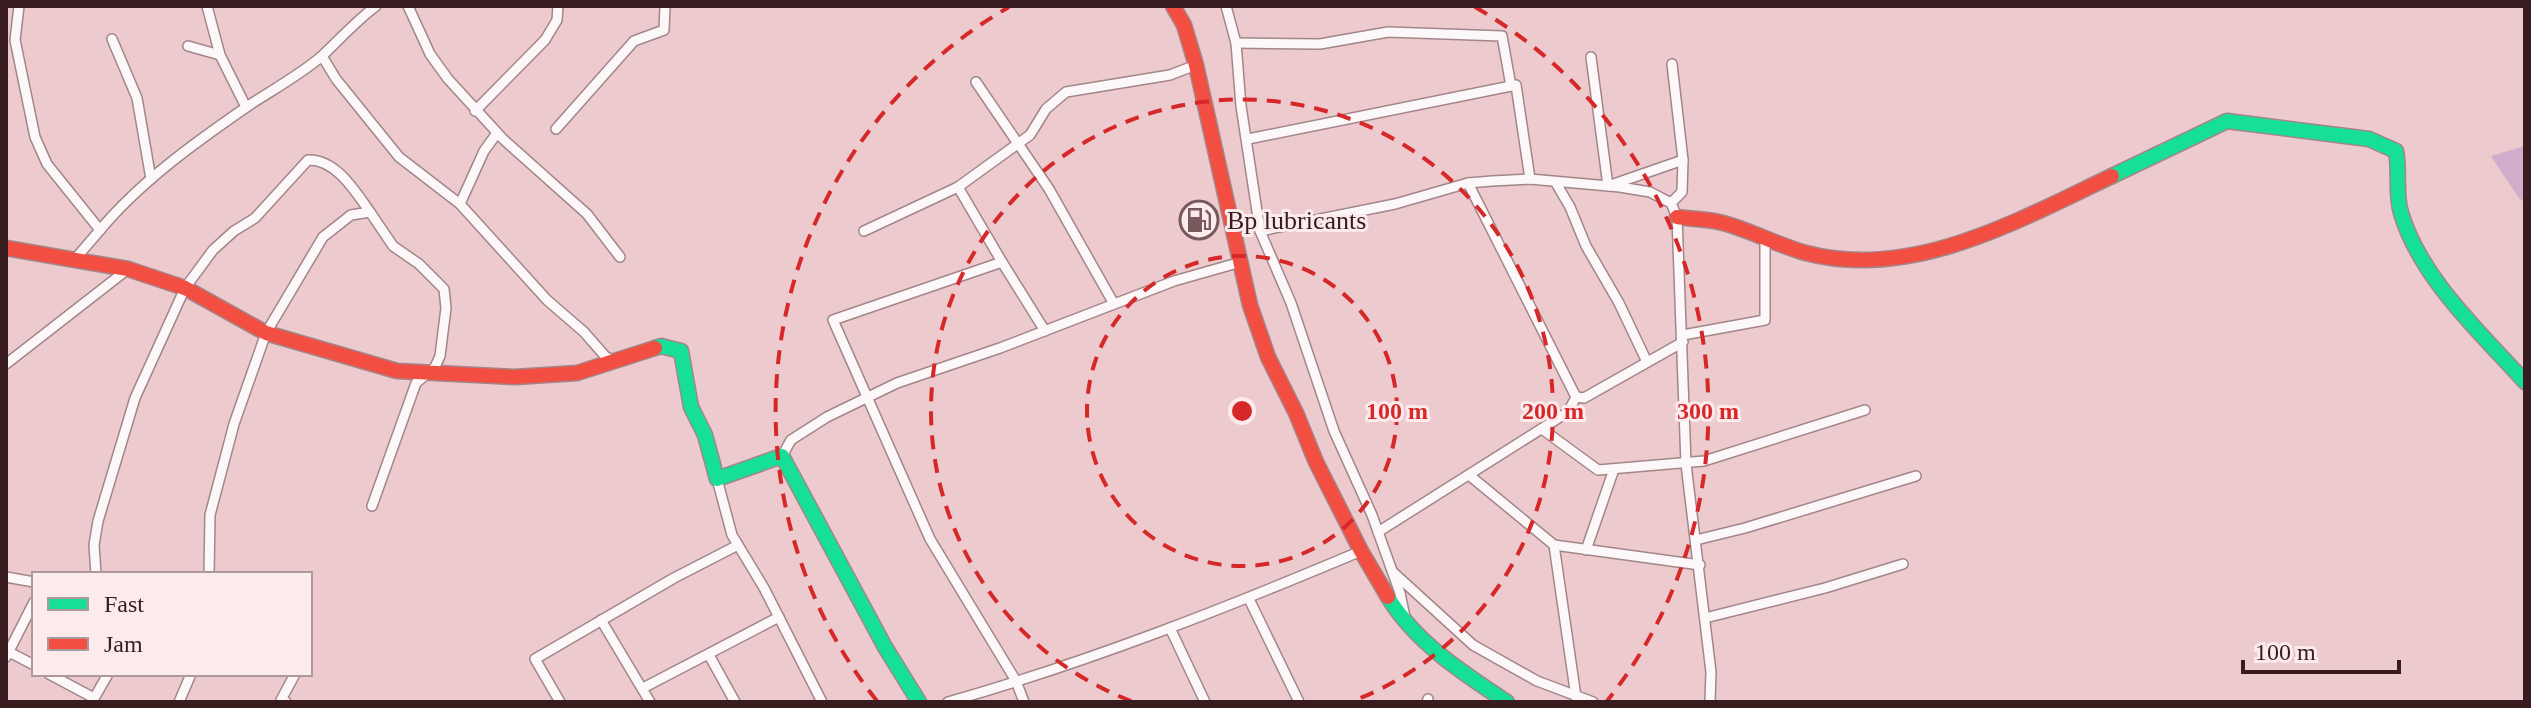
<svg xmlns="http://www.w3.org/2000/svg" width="2531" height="708" font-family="'Times New Roman',serif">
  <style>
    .green { fill: #d1adcc }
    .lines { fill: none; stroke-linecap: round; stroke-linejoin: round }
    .street-casing { stroke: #a28689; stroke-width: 12 }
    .fast-casing { stroke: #a28689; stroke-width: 17 }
    .jam-casing { stroke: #a28689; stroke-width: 17 }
    .street { stroke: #fcf7f8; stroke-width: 9 }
    .fast { stroke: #16e098; stroke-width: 14 }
    .jam { stroke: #f24e42; stroke-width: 14 }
    .ring { fill: none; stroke: #d62828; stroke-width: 4; stroke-dasharray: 14 10 }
    .labels { text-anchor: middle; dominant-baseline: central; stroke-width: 6; stroke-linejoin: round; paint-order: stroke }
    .poi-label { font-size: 26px; fill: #391c1f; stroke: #fcebec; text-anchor: start }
    .centre { fill: #d62828; stroke: #fcebec; stroke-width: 4 }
    .ring-label { font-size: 24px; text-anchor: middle; font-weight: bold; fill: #d62828; stroke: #fcebec; stroke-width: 6; stroke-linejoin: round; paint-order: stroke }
  </style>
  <rect width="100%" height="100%" fill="#edcacd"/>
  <path class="green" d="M2525,146V202L2519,198L2491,156Z"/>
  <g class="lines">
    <g class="street-casing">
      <g id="street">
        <path d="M19,6L15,40L35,137L47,164L100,230L76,258"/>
        <path d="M207,6L220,55L246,107"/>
        <path d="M408,6L430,54L448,79L503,139L587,214L620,257"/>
        <path d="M1226,6L1236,43L1241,106L1260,231L1291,303L1334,431L1372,515L1400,593L1405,617"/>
        <path d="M112,39L137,98L151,179"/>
        <path d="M1236,43L1320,44L1388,32L1502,36L1511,86"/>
        <path d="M188,46L220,55"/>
        <path d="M322,56L336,79L399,157L460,204"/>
        <path d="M1591,57L1608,186L1683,160"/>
        <path d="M976,82L1049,189L1114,304"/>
        <path d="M475,111L545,40L557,20L558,6"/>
        <path d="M556,129L634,41L664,30L665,6"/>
        <path d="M497,133L484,151L460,204L547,300L584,332L605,356L615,362"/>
        <path d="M1248,139L1516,85L1530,179"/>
        <path d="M1556,183L1570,207L1586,246L1619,303L1647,362"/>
        <path d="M1671,203L1682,192L1683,160L1672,64"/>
        <path d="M100,230C141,181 197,141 251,104C274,89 301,74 322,56C340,39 356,21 376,6"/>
        <path d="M864,231L958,187"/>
        <path d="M1260,231L1395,204L1468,183L1492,181L1530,179L1620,187L1650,192L1671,203L1677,217L1686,464L1711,672L1710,702"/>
        <path d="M1002,262L1045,331"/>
        <path d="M1683,335L1765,320V236"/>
        <path d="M6,364L128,269"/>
        <path d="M1576,397L1584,398L1683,342"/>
        <path d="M1542,429L1598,470L1704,461L1865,410"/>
        <path d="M782,456L791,440L827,417L897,383L1000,348L1174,281L1241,262"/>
        <path d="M1469,475L1554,545L1700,565"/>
        <path d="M717,479L732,535L764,588L822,702"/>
        <path d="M1378,532L1568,412L1576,397L1468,183"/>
        <path d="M1696,540L1745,528L1916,476"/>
        <path d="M1554,545L1576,697"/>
        <path d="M1586,550L1614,469"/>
        <path d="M1394,573L1473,645L1537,681L1593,702"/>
        <path d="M96,574L94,545L98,521L135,398L185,288L213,250L234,231L255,218L308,160C336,159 355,191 370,212"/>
        <path d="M209,574L210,515L234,424L266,333L323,237L351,215L370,212L393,246L419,264L444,289L446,308L440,356L435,367L416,383L372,506"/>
        <path d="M6,577L34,582"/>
        <path d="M1249,599L1299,702"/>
        <path d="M1705,618L1825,588L1903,564"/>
        <path d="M601,620L650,702"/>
        <path d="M1170,628L1205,702"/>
        <path d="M9,652L34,665"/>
        <path d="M709,655L735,702"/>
        <path d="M6,657L34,602"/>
        <path d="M49,674L94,698"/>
        <path d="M643,688L779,617"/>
        <path d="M92,702L108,674"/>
        <path d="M179,702L191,674"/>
        <path d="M286,702L281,700L295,674"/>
        <path d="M560,702L535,659L674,578L738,545"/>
        <path d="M948,702C1089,662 1226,608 1361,551"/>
        <path d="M1024,702L1016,681L930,539L833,320L1002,262L958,187L1030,135L1046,109L1066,92L1170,75L1196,65"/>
        <path d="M1427,702L1428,699"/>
      </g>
    </g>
    <g class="fast-casing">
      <g id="fast">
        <path d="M2112,176L2227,121L2369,139L2396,151C2400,171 2395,193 2401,213C2421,279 2480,332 2525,382"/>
        <path d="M655,348L661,346L681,351L691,407L705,435L717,479L782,456L885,647L919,702"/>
        <path d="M1388,597C1415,642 1464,674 1507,702"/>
      </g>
    </g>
    <g class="jam-casing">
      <g id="jam">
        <path d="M1173,6L1184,25L1196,65L1250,305L1268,357L1296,413L1316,462L1361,551L1388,597"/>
        <path d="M1677,217C1691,219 1706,219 1719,222C1749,229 1776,245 1806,253C1912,281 2019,220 2112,176"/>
        <path d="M6,248L128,269L185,288L266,333L397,371L515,377L577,373L655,348"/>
      </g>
    </g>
    <use href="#street" class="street"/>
    <use href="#fast" class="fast"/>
    <use href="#jam" class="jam"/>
  </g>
  <g class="ring">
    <circle cx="1242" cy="411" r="155"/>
    <path d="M1131 701A311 311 0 1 1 1353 701"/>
    <path d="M877 701A466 466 0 0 1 1009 7M1475 7A466 466 0 0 1 1607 701"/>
  </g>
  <defs>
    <g id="fuel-ring" transform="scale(2)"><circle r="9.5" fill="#fcebec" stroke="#78595c" stroke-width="1.5"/><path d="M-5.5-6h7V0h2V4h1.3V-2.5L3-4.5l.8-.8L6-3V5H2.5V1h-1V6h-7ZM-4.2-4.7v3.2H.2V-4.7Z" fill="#78595c"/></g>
  </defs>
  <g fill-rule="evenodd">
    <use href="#fuel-ring" x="1199" y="220"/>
  </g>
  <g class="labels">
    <g class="poi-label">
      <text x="1227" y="220">Bp lubricants</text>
    </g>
  </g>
  <circle cx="1242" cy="411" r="12" class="centre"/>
  <g class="ring-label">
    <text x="1397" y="419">100 m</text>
    <text x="1553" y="419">200 m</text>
    <text x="1708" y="419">300 m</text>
  </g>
  <rect width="2531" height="708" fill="none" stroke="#391c1f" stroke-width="16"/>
  <rect x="32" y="572" width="280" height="104" fill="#fcebec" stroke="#ae989a" stroke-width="2"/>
  <rect x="48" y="598" width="40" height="12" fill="#16e098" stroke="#ae989a" stroke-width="2"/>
  <text x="104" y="612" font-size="24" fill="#391c1f">Fast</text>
  <rect x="48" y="638" width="40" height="12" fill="#f24e42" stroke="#ae989a" stroke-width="2"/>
  <text x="104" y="652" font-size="24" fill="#391c1f">Jam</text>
  <path d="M2243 660v12h156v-12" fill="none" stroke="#391c1f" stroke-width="4"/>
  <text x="2255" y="660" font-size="24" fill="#391c1f" stroke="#fcebec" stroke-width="6" paint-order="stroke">100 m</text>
</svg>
